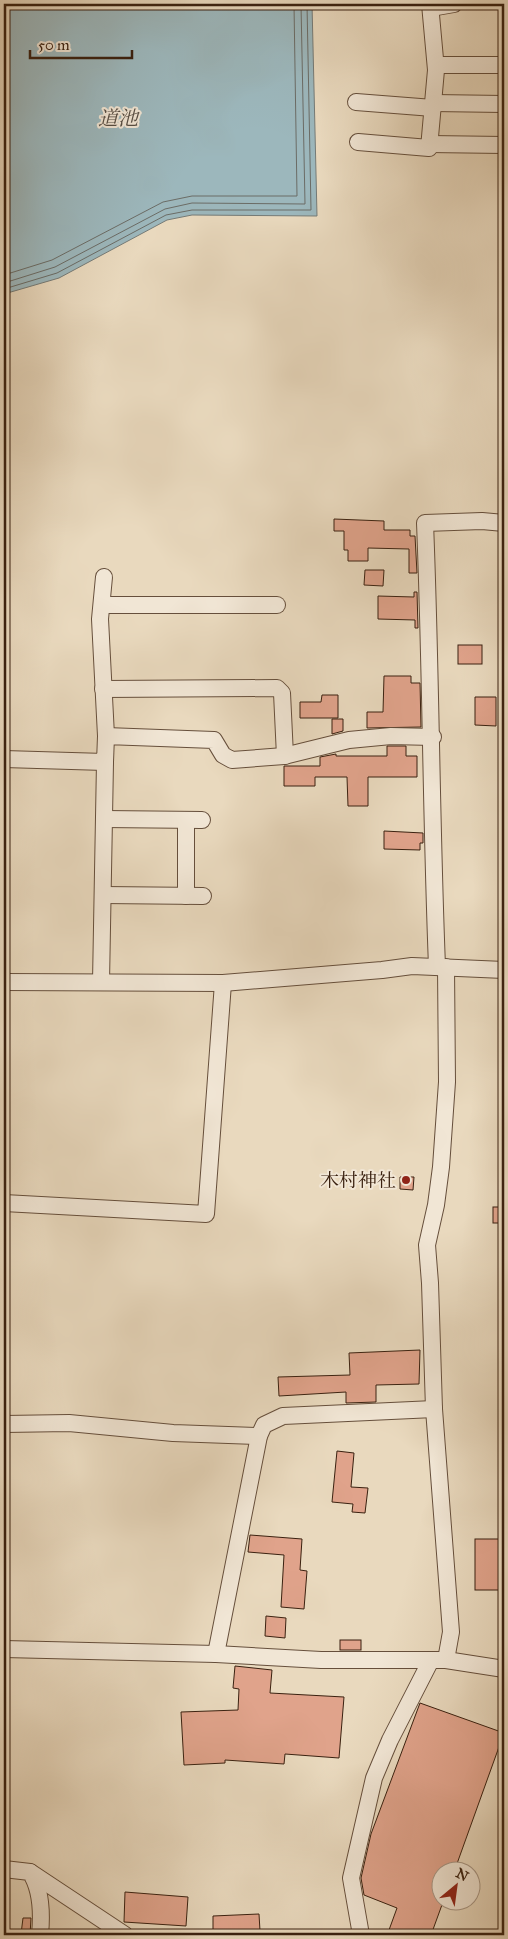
<svg xmlns="http://www.w3.org/2000/svg" width="508" height="1939" font-family="'IM FELL Great Primer','Noto Serif JP',serif">
  <style>
    .water { fill: #9cb7bc; stroke: #757b77 }
    .lines { fill: none; stroke-linecap: round; stroke-linejoin: round }
    .shore { stroke: #6b6c66; stroke-width: 1 }
    .building { fill: #e0a38b; stroke: #3a2110 }
    .minor-casing { stroke: #664f3c; stroke-width: 18 }
    .minor { stroke: #f1e6d5; stroke-width: 16 }
    .poi-dot { fill: #8f2418; stroke: #f1e6d5; stroke-width: 2 }
    .labels { text-anchor: middle; dominant-baseline: central; stroke-width: 4; stroke-linejoin: round; paint-order: stroke }
    .poi-label { font-size: 19px; fill: #3a2110; stroke: #f1e6d5; text-anchor: end }
    .water-label { font-size: 20px; font-style: italic; fill: #574e44; stroke: #f1e6d5 }
  </style>
  <rect width="100%" height="100%" fill="#e9d9be"/>
  <filter id="stains"><feTurbulence type="fractalNoise" baseFrequency=".004" numOctaves="4"/><feColorMatrix values="0 0 0 0 .2 0 0 0 0 .09 0 0 0 0 .02 0 0 0 .5 -.17"/></filter>
  <radialGradient id="worn" r=".72"><stop offset=".6" stop-color="#630" stop-opacity="0"/><stop offset="1" stop-color="#630" stop-opacity=".3"/></radialGradient>
  <path class="water" d="M4,4H312L317,216L192,215L167,220L59,278L4,294Z"/>
  <g class="lines">
    <g class="shore">
      <path d="M4,275L52,260L163,202L192,196H297L294,4"/>
      <path d="M4,283L55,267L165,209L192,203L305,204L301,4"/>
      <path d="M4,289L57,273L166,215L192,210H311L307,4"/>
    </g>
  </g>
  <g class="building">
    <path d="M334,519L384,521V530H410V536H415L417,573H409V549L368,548V561H348V550H344V531H334Z"/>
    <path d="M365,570H384L383,586L364,585Z"/>
    <path d="M414,592H417L418,628H415V620L378,619V596L414,597Z"/>
    <rect x="458" y="645" width="24" height="19"/>
    <path d="M384,676H411V683H420L421,727L367,728V712H383Z"/>
    <path d="M322,695H338V718H300V702H321Z"/>
    <path d="M475,697H496V726L475,725Z"/>
    <path d="M332,719H343V731L332,734Z"/>
    <path d="M387,746H406V756H417V777H368V806H348L347,777H315V786H284V766H320V757L336,754V756H387Z"/>
    <path d="M384,831L423,833V843H420V850L384,849Z"/>
    <path d="M400,1177H414L413,1190L400,1189Z"/>
    <rect x="493" y="1207" width="11" height="16"/>
    <path d="M420,1350L419,1384L376,1385V1402L346,1403V1392L279,1396L278,1377L350,1375L349,1353Z"/>
    <path d="M337,1451L354,1453L351,1487L368,1488L365,1513L352,1512L353,1504L332,1502Z"/>
    <path d="M250,1535L302,1539L300,1570L307,1571L304,1609L281,1607L284,1555L248,1552Z"/>
    <rect x="475" y="1539" width="29" height="51"/>
    <path d="M266,1616L286,1618L285,1638L265,1636Z"/>
    <rect x="340" y="1640" width="21" height="10"/>
    <path d="M235,1666L272,1670L270,1693L344,1697L339,1758L285,1754L284,1764L225,1760V1763L184,1765L181,1712L238,1710L239,1689L233,1688Z"/>
    <path d="M420,1703L504,1733L454,1872H440V1902H443L431,1935H404L389,1930L397,1908L364,1895L361,1878L371,1834Z"/>
    <path d="M125,1892L188,1897L186,1926L124,1922Z"/>
    <path d="M259,1914L260,1931L213,1930V1916Z"/>
    <path d="M23,1918H31L30,1935L21,1934Z"/>
  </g>
  <g class="lines">
    <g class="minor-casing">
      <g id="minor">
        <path d="M431,8L454,4"/>
        <path d="M436,65H504"/>
        <path d="M356,102L433,108"/>
        <path d="M433,103L504,104"/>
        <path d="M358,142L429,148L436,70L430,4"/>
        <path d="M429,144L504,145"/>
        <path d="M104,577L100,619L106,736"/>
        <path d="M102,605H277"/>
        <path d="M103,689L277,688L282,693L285,756"/>
        <path d="M4,759L105,762L106,736L214,740L223,755L232,760L284,756L349,740L391,736L433,737"/>
        <path d="M104,819L202,820"/>
        <path d="M186,820V896"/>
        <path d="M103,895L203,896"/>
        <path d="M437,966C431,818 431,670 425,523L482,521L504,523"/>
        <path d="M446,967L447,1082L441,1167L436,1205L427,1245L430,1283L434,1409L451,1632L446,1660"/>
        <path d="M4,982L223,983L382,970L412,966L504,970"/>
        <path d="M101,982L105,762"/>
        <path d="M4,1203L206,1214L223,983"/>
        <path d="M4,1424L69,1423L173,1433L259,1436"/>
        <path d="M4,1649L216,1654L321,1660H446L504,1669"/>
        <path d="M216,1654L259,1436L264,1425L283,1416L434,1409"/>
        <path d="M4,1869L30,1872C42,1890 42,1914 40,1935"/>
        <path d="M30,1872L125,1935"/>
        <path d="M361,1935L351,1878L374,1778L390,1740L431,1660"/>
      </g>
    </g>
    <use href="#minor" class="minor"/>
  </g>
  <circle class="poi-dot" cx="406" cy="1180" r="5"/>
  <g class="labels">
    <g class="poi-label">
      <text x="396" y="1180">木村神社</text>
    </g>
    <g class="water-label">
      <text x="118" y="118">道池</text>
    </g>
  </g>
  <rect width="508" height="1939" fill="none" stroke="#e9d9be" stroke-width="20"/>
  <rect x="5" y="5" width="498" height="1929" fill="none" stroke="#3a2110" stroke-width="2.5"/>
  <rect x="10" y="10" width="488" height="1919" fill="none" stroke="#3a2110"/>
  <g transform="translate(456 1886) rotate(29)"><circle r="24" fill="#f1e6d5" stroke="#a89786"/>
  <path d="M0-4L9 19L0 12L-9 19Z" fill="#8f2418"/>
  <text y="-8" font-size="14" font-weight="bold" text-anchor="middle" fill="#3a2110">N</text>
  </g>
  <path d="M30 50v8h102v-8" fill="none" stroke="#3a2110" stroke-width="2.5"/>
  <text x="38" y="50" font-size="15" fill="#3a2110" stroke="#f1e6d5" stroke-width="4" paint-order="stroke">50 m</text>
  <rect width="100%" height="100%" filter="url(#stains)"/>
  <rect width="100%" height="100%" fill="url(#worn)"/>
</svg>
